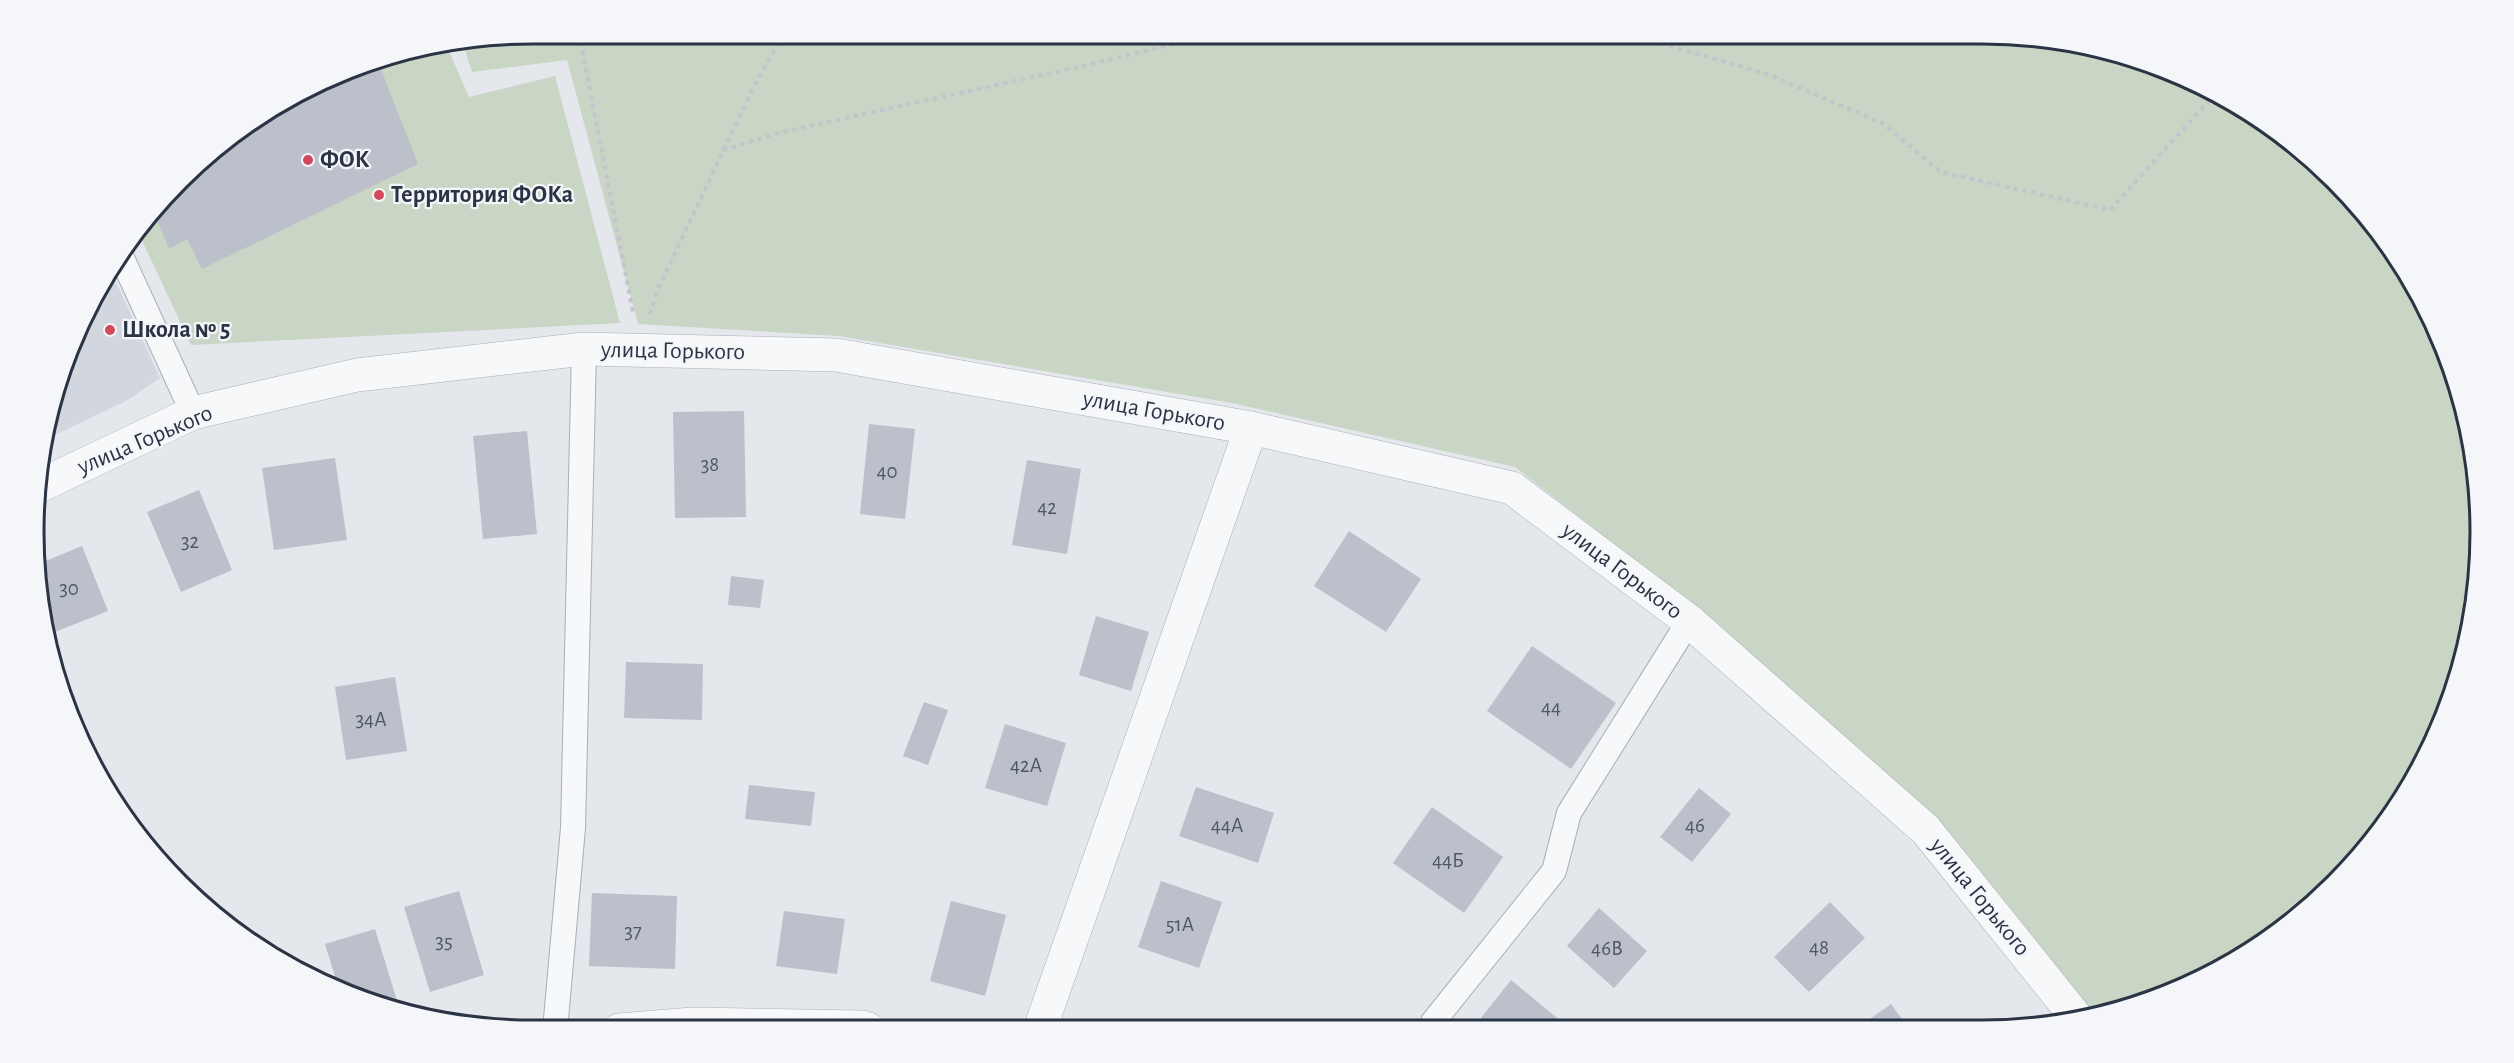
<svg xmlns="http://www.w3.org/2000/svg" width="2514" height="1063" font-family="'Alegreya Sans',sans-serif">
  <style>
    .built { fill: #d2d6de }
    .green { fill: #c9d6c5 }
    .building { fill: #bbc0ca }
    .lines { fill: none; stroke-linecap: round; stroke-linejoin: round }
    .service-casing { stroke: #a9aeb7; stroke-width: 26 }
    .minor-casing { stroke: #a9aeb7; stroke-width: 34 }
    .path { stroke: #c2c5cb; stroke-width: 4; stroke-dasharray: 4.5 4.5; stroke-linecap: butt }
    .service { stroke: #f7f8fa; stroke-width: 24 }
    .minor { stroke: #f7f8fa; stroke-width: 33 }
    .poi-dot { fill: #d1495b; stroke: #f4f6f9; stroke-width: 2 }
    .labels { text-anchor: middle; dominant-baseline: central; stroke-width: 4.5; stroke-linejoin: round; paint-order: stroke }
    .number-label { font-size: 21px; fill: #4f5766 }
    .poi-label { font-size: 24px; font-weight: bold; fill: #2b3445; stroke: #f4f6f9; text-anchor: start }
    .street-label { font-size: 24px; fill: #2b3445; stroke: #f4f6f9 }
    .rim { fill: none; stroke: #2b3445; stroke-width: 3 }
  </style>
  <rect width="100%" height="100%" fill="#e4e7ec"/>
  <path class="built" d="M110,269L160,378L126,401L42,441L100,283Z"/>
  <g class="green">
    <path d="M532,33H1983L2143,60L2232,100L2311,157L2378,228L2430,311L2464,403L2480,499L2477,597L2454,692L2397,809L2311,907L2203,979L2081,1016L1681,596L1515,467L1232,403L839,336L638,324L567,60L472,72L463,44Z"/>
    <path d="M447,47L469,97L555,76L620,323L191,345L139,234L203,156L283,100L371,60Z"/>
  </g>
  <g class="building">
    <path d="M377,59L418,164L202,269L187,239L169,249L155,215L203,156L283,100Z"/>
    <path d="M744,411L746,517L675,518L673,412Z"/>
    <path d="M869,424L915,429L905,519L860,514Z"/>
    <path d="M527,431L537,534L483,539L473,436Z"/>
    <path d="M335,458L347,540L274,550L262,468Z"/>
    <path d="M1027,460L1081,469L1067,554L1012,545Z"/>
    <path d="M199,490L232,570L181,592L147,512Z"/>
    <path d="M1349,531L1421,579L1386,632L1314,586Z"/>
    <path d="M82,546L108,611L45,636L43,628L36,565Z"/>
    <path d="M731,576L764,580L760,608L728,605Z"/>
    <path d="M1096,616L1149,632L1131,691L1079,675Z"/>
    <path d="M1532,646L1616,703L1571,769L1487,711Z"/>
    <path d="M626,662L703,664L702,720L624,718Z"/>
    <path d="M395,677L407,751L346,760L335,687Z"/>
    <path d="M924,702L948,710L928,765L903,756Z"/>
    <path d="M1005,724L1066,743L1047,806L985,788Z"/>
    <path d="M749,785L815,792L811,826L745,819Z"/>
    <path d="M1196,787L1274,813L1258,863L1179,836Z"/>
    <path d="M1699,788L1731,814L1692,862L1660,837Z"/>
    <path d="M1432,807L1503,857L1464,913L1393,863Z"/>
    <path d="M1161,881L1222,902L1199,968L1138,947Z"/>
    <path d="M459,891L484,975L430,992L404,907Z"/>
    <path d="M592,893L677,896L675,969L589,966Z"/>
    <path d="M951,901L1006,915L985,996L930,981Z"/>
    <path d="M1830,902L1865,938L1809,992L1774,957Z"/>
    <path d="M1599,908L1647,951L1614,988L1567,946Z"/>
    <path d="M784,911L845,919L837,974L776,966Z"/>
    <path d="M375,929L398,1004L388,1006L371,1003L338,986L325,944Z"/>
    <path d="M1511,980L1562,1022L1557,1027H1492L1481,1018Z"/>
    <path d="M1891,1004L1907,1026H1860Z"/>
  </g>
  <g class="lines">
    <g class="service-casing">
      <g id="service">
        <path d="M121,256L193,413"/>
        <path d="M1433,1022L1554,871L1569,813L1689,621"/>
        <path d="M555,1030L573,828L584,349"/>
      </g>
    </g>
    <g class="minor-casing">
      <g id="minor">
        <path d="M37,487L193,413L357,375L584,349L836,355L1251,428L1512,488L1689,621L1926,830L2076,1017"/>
        <path d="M1040,1029L1251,428"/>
        <path d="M619,1030L693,1024L862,1027L868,1029"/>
      </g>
    </g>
    <g class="path">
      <path d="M579,33L633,312"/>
      <path d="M1626,33L1767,74L1882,123L1941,172L2110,210L2216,93"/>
      <path d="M723,150L778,133L1083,66L1220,33"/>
      <path d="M650,314L658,289L755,84L784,33"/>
    </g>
    <use href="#service" class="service"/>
    <use href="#minor" class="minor"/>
  </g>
  <g class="poi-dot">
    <circle cx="308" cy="160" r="6"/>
    <circle cx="379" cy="195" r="6"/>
    <circle cx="110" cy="330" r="6"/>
  </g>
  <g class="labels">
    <g class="number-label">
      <text x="710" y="464">38</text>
      <text x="887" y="471">40</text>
      <text x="1047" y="507">42</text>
      <text x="190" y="541">32</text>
      <text x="69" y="588">30</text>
      <text x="1551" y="707">44</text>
      <text x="371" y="719">34А</text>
      <text x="1026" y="765">42А</text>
      <text x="1227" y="825">44А</text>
      <text x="1695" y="825">46</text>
      <text x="1448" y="860">44Б</text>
      <text x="1180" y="924">51А</text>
      <text x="633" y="931">37</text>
      <text x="444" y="941">35</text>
      <text x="1819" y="947">48</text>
      <text x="1607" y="948">46В</text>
    </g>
    <g class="poi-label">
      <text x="320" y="160">ФОК</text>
      <text x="391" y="195">Территория ФОКа</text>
      <text x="122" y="330">Школа № 5</text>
    </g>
    <g class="street-label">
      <text transform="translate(673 351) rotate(1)">улица Горького</text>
      <text transform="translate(1154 411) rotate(10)">улица Горького</text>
      <text transform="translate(145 440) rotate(-23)">улица Горького</text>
      <text transform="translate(1622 571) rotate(37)">улица Горького</text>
      <text transform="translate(1980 897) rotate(51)">улица Горького</text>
    </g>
  </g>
  <path d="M0 0H2514V1063H0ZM532 44H1982A488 488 0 0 1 2470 532V532A488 488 0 0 1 1982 1020H532A488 488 0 0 1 44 532V532A488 488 0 0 1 532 44Z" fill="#f4f6f9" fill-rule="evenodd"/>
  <path class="rim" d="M532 44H1982A488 488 0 0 1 2470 532V532A488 488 0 0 1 1982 1020H532A488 488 0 0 1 44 532V532A488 488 0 0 1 532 44Z"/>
</svg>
